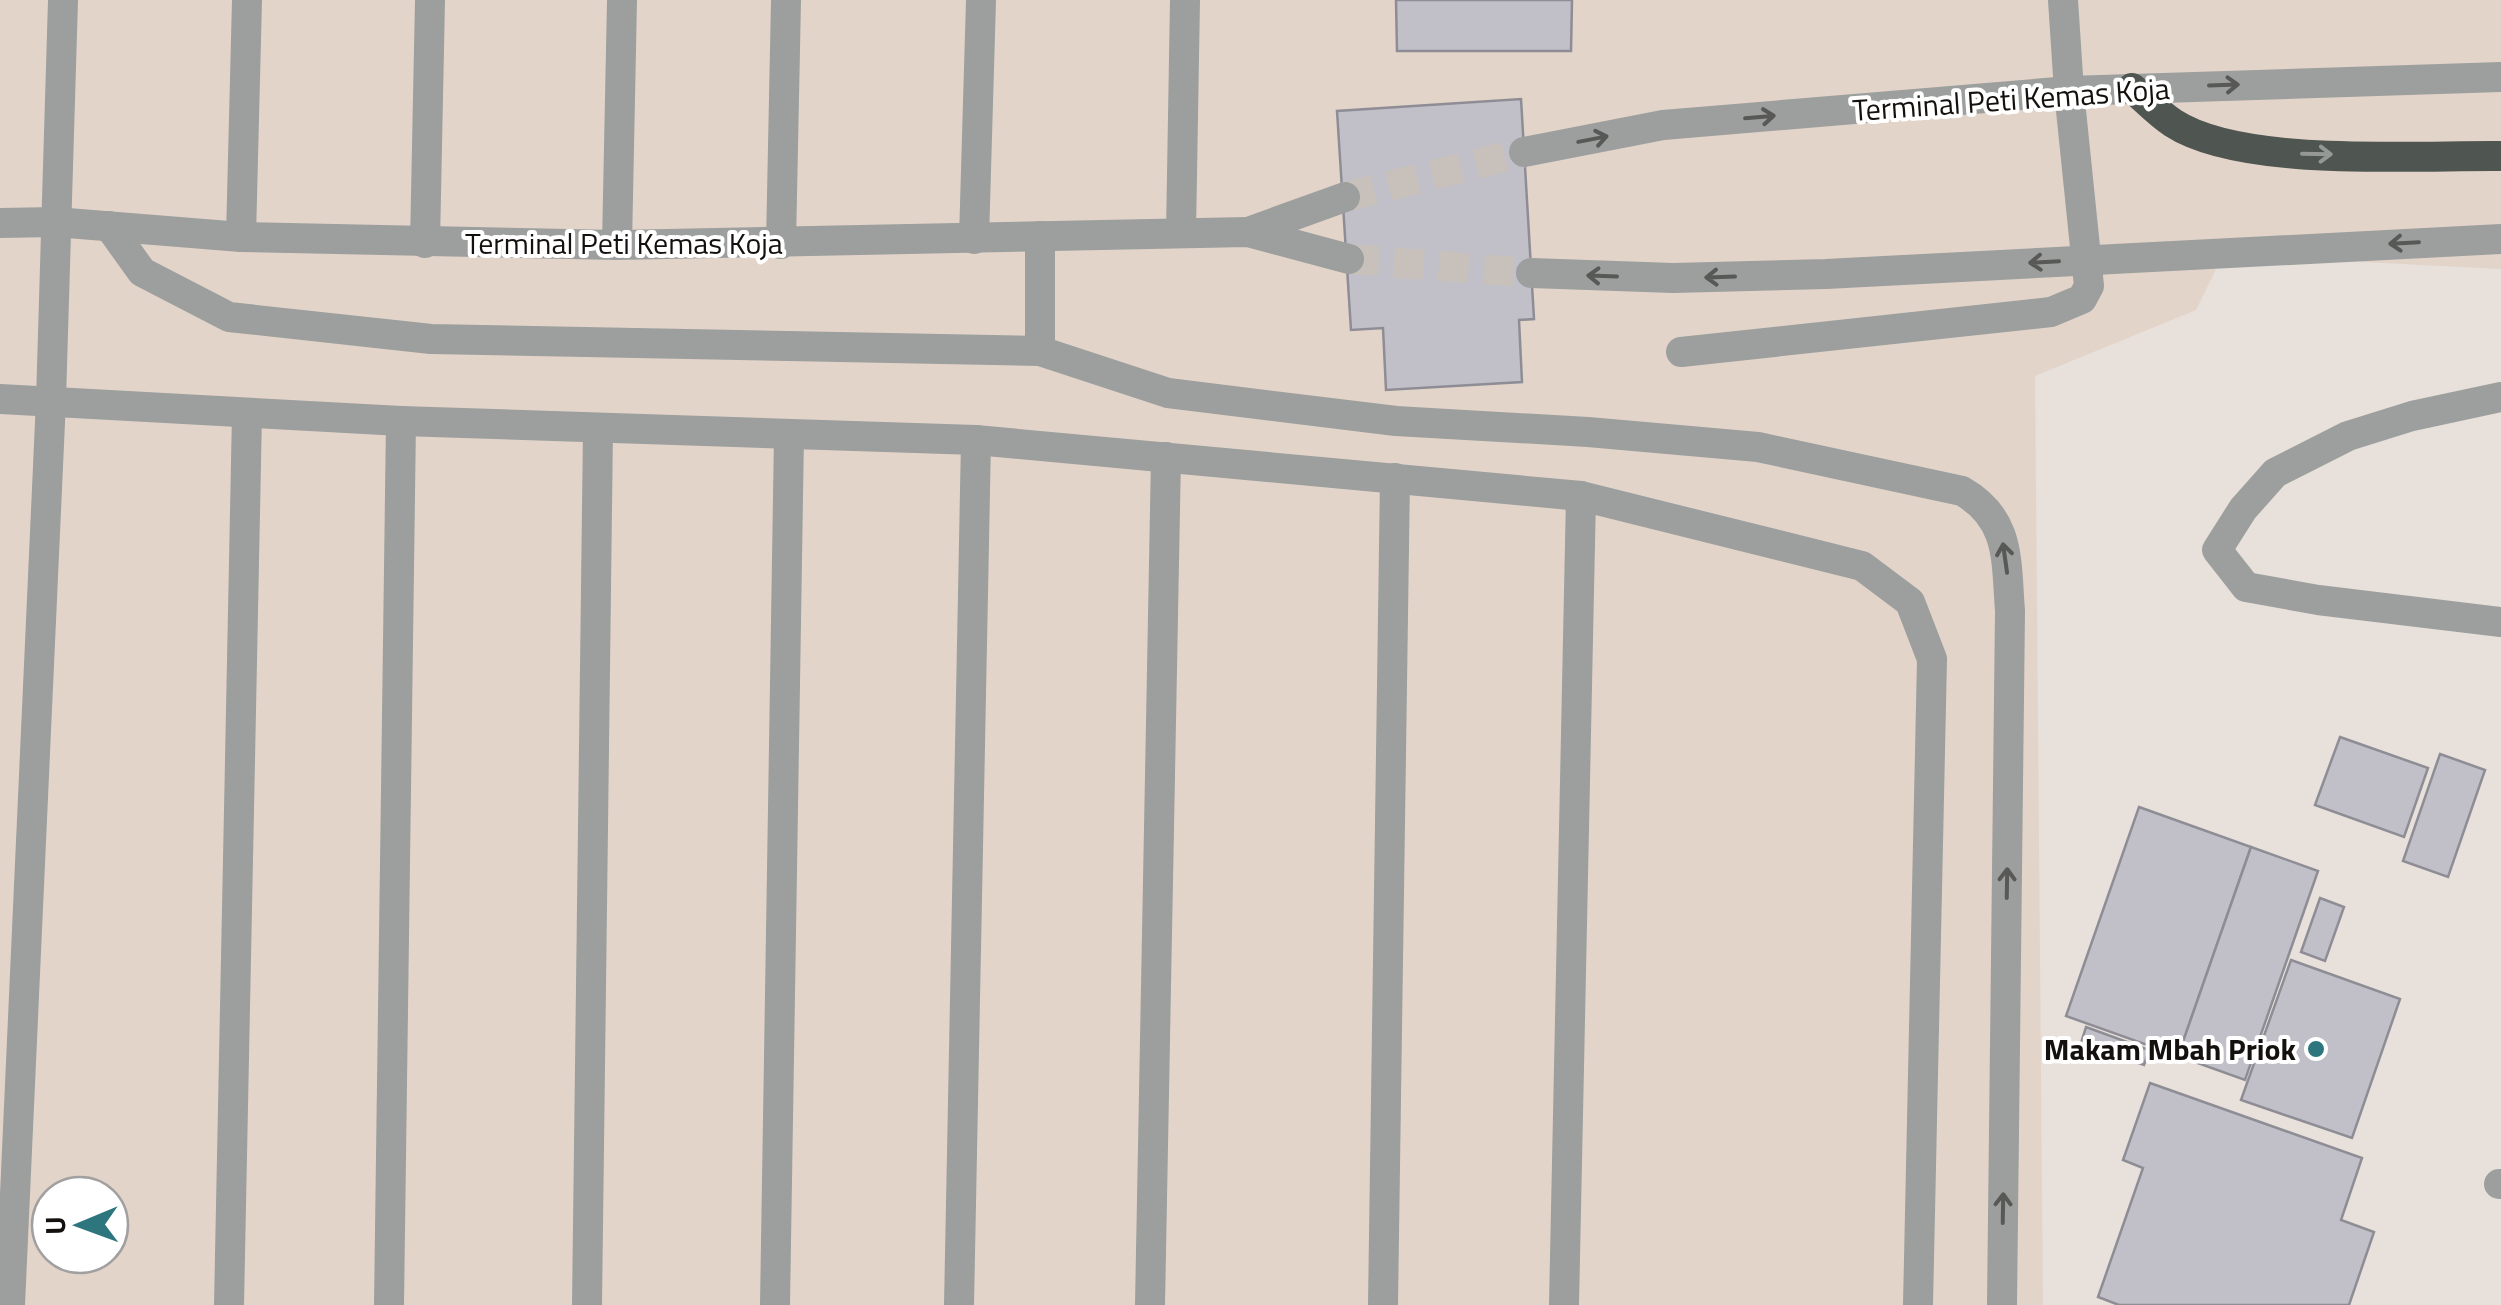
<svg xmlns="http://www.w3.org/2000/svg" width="2501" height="1305" font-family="'Titillium Web',sans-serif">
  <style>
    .built { fill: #e3d4ca; fill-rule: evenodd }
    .building { fill: #c1c0c9; stroke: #8e8d95; stroke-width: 2.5 }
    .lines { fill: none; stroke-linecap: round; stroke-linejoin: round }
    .minor-tunnel { stroke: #c8c1bb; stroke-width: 30; stroke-dasharray: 30 15; stroke-linecap: butt }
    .minor { stroke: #9c9f9d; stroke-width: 30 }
    .highway { stroke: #4f5550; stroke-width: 30 }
    .oneway { stroke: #585856 }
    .oneway2 { stroke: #959996 }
    .poi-dot { fill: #2d767d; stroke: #fff; stroke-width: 4 }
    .labels { text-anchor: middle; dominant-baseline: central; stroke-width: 8; stroke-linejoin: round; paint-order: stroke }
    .street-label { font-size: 30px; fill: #13100e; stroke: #fff }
    .poi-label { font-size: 30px; font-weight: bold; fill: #13100e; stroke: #fff; text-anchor: end }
  </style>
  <rect width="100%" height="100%" fill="#e8e0da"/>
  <path class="built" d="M0,0H2501V269L2223,255L2196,310L2035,376L2043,1305H0ZM50,1195H110V1255H50Z"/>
  <g class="building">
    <path d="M1396,0H1572L1571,51H1397Z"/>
    <path d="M1521,99L1534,319L1519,320L1522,382L1386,390L1383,328L1351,330L1337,111Z"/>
    <path d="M2340,737L2428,768L2404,837L2315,805Z"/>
    <path d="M2440,754L2485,770L2448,877L2403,861Z"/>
    <path d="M2139,807L2251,847L2178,1056L2066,1016Z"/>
    <path d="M2251,847L2318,871L2245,1080L2178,1056Z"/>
    <path d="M2320,898L2344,907L2325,961L2301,952Z"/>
    <path d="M2291,960L2400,999L2352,1138L2241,1100Z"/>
    <path d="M2086,1027L2149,1050L2144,1065L2081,1043Z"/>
    <path d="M2150,1083L2362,1158L2341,1220L2374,1232L2349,1305H2119L2098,1297L2143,1168L2123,1160Z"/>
  </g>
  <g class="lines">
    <g class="minor-tunnel">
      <path d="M1345,197L1524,152"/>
      <path d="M1349,259L1531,273"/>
    </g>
    <g class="minor">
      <path d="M1524,152L1663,125L2069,91L2501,77"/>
      <path d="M0,223L55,222L241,237L617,245L1248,232L1349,259"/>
      <path d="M109,226L142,272L229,317L431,339L1040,351L1168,393L1396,421L1588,432L1758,447L1962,491C2011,519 2006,561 2010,611L2002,1305"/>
      <path d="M1248,232L1345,197"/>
      <path d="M1181,233L1185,0"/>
      <path d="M241,237L247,0"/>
      <path d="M974,239L981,0"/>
      <path d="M425,243L430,0"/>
      <path d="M781,244L786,0"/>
      <path d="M617,245L622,0"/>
      <path d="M1531,273L1673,278L1826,274L2501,239"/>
      <path d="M1040,351V236"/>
      <path d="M1681,352L2051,312L2082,299L2089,286L2069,91L2063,0"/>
      <path d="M2501,397L2412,416L2348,436L2275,473L2243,509L2217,550L2246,587L2318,600L2501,622"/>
      <path d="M0,399L401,421L976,440L1581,496L1862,566L1910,602L1932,659L1918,1305"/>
      <path d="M2499,1184H2501"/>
      <path d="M10,1305L51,400L63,0"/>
      <path d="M229,1305L247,413"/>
      <path d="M389,1305L401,421"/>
      <path d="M587,1305L598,429"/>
      <path d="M775,1305L789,435"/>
      <path d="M959,1305L976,440"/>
      <path d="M1150,1305L1166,457"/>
      <path d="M1383,1305L1395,478"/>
      <path d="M1564,1305L1581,496"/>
    </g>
    <path class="highway" d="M2132,88C2145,99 2158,113 2173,123C2242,168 2417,155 2501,156"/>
  </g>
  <defs><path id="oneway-shaft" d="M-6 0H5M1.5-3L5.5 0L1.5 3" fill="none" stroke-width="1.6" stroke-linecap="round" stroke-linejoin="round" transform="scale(2.5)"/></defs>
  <g class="oneway">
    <use href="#oneway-shaft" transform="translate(2224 85) rotate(-2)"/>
    <use href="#oneway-shaft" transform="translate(1760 117) rotate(-5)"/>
    <use href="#oneway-shaft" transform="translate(1593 139) rotate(-11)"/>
    <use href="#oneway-shaft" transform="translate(2404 243) rotate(177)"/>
    <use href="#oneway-shaft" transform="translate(2044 262) rotate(177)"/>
    <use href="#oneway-shaft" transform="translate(1602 276) rotate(-178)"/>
    <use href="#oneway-shaft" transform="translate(1720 277) rotate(178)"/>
    <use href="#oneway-shaft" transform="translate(2005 558) rotate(-98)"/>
    <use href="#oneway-shaft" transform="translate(2007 883) rotate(-89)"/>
    <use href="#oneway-shaft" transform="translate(2003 1208) rotate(-89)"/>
  </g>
  <use class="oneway2" href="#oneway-shaft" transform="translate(2317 154) rotate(1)"/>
  <circle class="poi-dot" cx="2316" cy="1049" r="10"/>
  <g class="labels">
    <g class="street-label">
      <text transform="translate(2011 99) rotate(-4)">Terminal Peti Kemas Koja</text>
      <text x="624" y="243">Terminal Peti Kemas Koja</text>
    </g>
    <g class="poi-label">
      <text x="2296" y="1049">Makam Mbah Priok</text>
    </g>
  </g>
  <g transform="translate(80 1225) rotate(269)"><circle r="48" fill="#ffffff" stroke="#a19f9f" stroke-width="2.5"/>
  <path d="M0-8L18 38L0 25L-18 38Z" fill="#2d767d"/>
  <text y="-15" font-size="28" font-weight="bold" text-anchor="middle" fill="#13100e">U</text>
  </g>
</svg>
